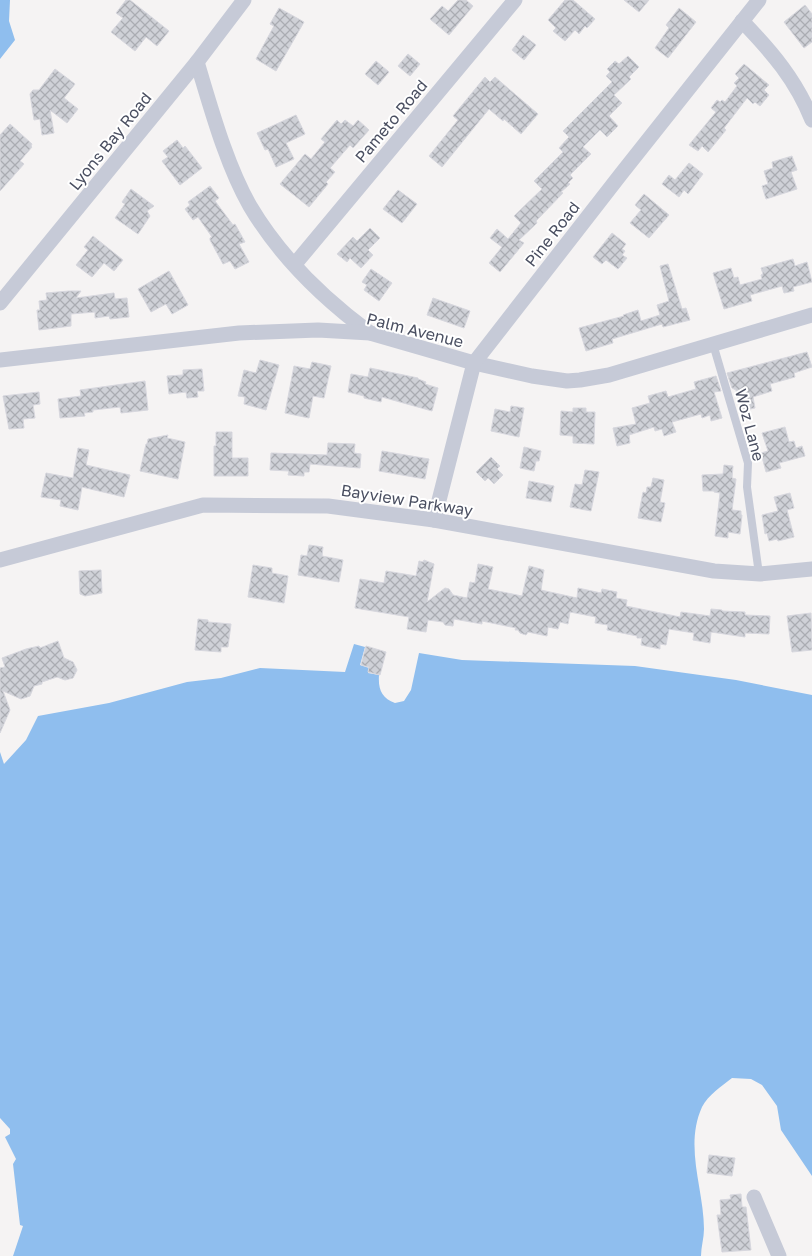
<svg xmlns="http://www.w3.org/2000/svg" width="812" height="1256" font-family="'Golos Text',sans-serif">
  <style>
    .water { fill: #8fbeee }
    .building { fill: url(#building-cross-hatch); stroke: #d7d7de }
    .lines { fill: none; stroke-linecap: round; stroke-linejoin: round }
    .lane { stroke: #c6cad7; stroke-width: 8 }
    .street { stroke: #c6cad7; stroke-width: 15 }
    .labels { text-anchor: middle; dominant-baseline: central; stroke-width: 4; stroke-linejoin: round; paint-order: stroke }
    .street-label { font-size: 16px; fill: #4a4f61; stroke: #fff }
  </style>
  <defs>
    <pattern id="building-cross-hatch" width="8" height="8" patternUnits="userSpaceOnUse" patternTransform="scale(1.25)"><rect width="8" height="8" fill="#cfd1d7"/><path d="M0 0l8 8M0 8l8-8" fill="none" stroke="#aaacb2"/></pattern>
  </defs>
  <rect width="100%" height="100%" fill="#f5f3f3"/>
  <g class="water">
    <path d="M0,0H10L9,21L15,40L0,59Z"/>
    <path d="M354,644L365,647L360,665L369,668L368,673L379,675C378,690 382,698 395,703L404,701L411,690L419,653L462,660L635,666L736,680L812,695V1176L781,1130L777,1106L762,1085L751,1079L732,1078C722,1086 708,1095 702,1107C684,1147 704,1189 704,1229C704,1238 701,1247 701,1256H13L23,1226L20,1225L13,1164L16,1159L5,1137L10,1134V1129L0,1118V752L4,764L26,740L38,716L109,703L187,682L221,678L260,668L345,672Z"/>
  </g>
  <g class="building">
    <path d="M126,0H130L169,31L157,46L146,37L135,51L111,32L123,18L116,13Z"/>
    <path d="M458,0H466L473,6L449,35L430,19L442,6L448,11Z"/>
    <path d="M565,0H573L595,19L587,28L585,26L579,34L575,30L565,41L553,31L556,28L548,20Z"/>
    <path d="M624,0H649L639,12Z"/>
    <path d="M805,5L812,14V42L804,48L784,22Z"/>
    <path d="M279,8L304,22L276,71L256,59L274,26L270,24Z"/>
    <path d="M679,8L696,22L668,58L655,48L669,28L666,25Z"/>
    <path d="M523,35L536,45L524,60L512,50Z"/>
    <path d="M408,54L420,64L410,76L398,66Z"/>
    <path d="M628,56L639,67L629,77L631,79L614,95L622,103L609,116L618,126L607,137L600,130L583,147L591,154L570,175L573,178L568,183L570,184L561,192L563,193L536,221L537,223L519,240L524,243L500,272L489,263L502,247L490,238L497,229L508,239L521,223L514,216L542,189L534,181L563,152L559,148L569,137L563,131L612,82L606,76L610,72L607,69L615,61L619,64Z"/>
    <path d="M376,61L389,72L378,85L365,74Z"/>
    <path d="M744,64L769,85L764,90L769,95L760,106L755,102L753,104L747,98L724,128L726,130L708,152L702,146L698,151L689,145L716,112L711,108L717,100L720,102L722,100L725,102L737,86L734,83L739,78L735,74Z"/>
    <path d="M55,69L75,84L64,98L78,109L67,123L50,110L54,133L42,135L40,119L34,120L30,94L33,90H39Z"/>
    <path d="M485,77L490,82L495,77L538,114L521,134L504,119L503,121L489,109L442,167L429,156L458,120L453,116Z"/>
    <path d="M296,115L305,134L286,143L294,159L276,167L268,149L265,150L257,133Z"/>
    <path d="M337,120L341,124L345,120L353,126L358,120L369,130L353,148L350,145L330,168L335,172L326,182L328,184L309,207L280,184L305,154L311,159L325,142L321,139Z"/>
    <path d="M10,124L32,144L31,146L32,147L20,161L24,164L0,191V135Z"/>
    <path d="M177,140L183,148L185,146L202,168L180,185L162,161L168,157L163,151Z"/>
    <path d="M792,156L797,170L791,172L797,189L766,199L762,186L768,184L764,171L773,168L772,162Z"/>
    <path d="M689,163L703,174L688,194L684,190L679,197L662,184L669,175L675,180Z"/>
    <path d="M210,186L219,198L215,201L233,225L235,224L245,242L239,244L249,262L235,269L230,261L223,264L210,240V238L212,237L198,217L193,220L185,209L190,205L188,202Z"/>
    <path d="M131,189L154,206L147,211L150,216L138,234L115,218L125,204L122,202Z"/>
    <path d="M398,190L417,204L402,223L383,209Z"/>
    <path d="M644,194L669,215L649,238L630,223L641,210L635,205Z"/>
    <path d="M370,228L380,238L368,250L373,255L361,268L350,258L347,262L337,254L353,237L357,241Z"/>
    <path d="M612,233L626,244L622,249L625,251L622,255L627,258L618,269L606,260L602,264L593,257Z"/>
    <path d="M93,236L123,260L114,271L104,263L92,277L76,265L88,250L84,247Z"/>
    <path d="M793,259L795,266L807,262L812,282L793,287L794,291L784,293L782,286L750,295L752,301L724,309L713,273L731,268L734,278L738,277L740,285L762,279L761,275L763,274L761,268Z"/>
    <path d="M668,264L682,309L686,308L690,320L663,327L662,324L612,339L613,343L586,351L579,328L624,316L623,315L638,310L641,321L660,315L657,305L669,301L660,266Z"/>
    <path d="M371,269L392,283L379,301L364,290L367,285L362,282Z"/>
    <path d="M169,271L188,305L172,314L166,304L151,312L138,289Z"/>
    <path d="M69,291H81L76,298L114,293L115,299L127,298L129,317L110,319L109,316L95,318V312L71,314V326L39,330L37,310H40L39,301L47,300L46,293Z"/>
    <path d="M433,298L470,311L464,328L427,315Z"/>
    <path d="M807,352L812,367L794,373L795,377L770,384L772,391L753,397L755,408L741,411L736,390L732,388L727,373Z"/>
    <path d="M260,360L279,365L266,410L244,404L245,397L238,396L244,370L256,373Z"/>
    <path d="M312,362L331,366L324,398L313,396L309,418L285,413L294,366L310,369Z"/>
    <path d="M370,368L418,378V379L426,382L425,384L438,388L432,411L382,397L381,402L364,398V396L348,392L351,374L368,377Z"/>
    <path d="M202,369L204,391H197L198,397L187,398L186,392L169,394L167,376L183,375V370Z"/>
    <path d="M716,376L721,391L714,392L722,418L711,421L710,415L702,418L701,414L672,422L676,432L664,436L662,429L655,431L654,427L629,435L630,443L617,446L613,428L636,424L632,408L650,403L648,396L666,391L668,397L696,389L694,382Z"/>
    <path d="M145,381L148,410L121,413L120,407L93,410V412L84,413L85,416L60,418L58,399L81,396L80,390Z"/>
    <path d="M39,392L40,404L33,405L35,418L23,419L24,428L9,429L3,396Z"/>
    <path d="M511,406L524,408L519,437L491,431L495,409L510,412Z"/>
    <path d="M573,408H586V412H595L594,444L573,443V436L560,435L561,411L573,412Z"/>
    <path d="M785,427L789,442L794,441L796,448L802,446L805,456L779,463L781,468L766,472L761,453L768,451L762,433Z"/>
    <path d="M216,432H232V458H248V476H214V446H216Z"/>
    <path d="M168,435L167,438L185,442L178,479L140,471L146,444H147L148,439Z"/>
    <path d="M328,443L355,444L354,453L361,454L360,468L310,464L309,472H304V476L288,475L289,471L270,470L271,453L327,455Z"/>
    <path d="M524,447L541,451L539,461H536L534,471L520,468Z"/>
    <path d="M78,448L89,450L86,465L130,475L124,497L82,487L78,510L60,506L61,500L41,497L46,473L73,478Z"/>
    <path d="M382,451L429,459L425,479L379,471Z"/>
    <path d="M491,457L500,466L497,469L503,475L494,484L488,478L485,481L476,472Z"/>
    <path d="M724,465L733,466L732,478L736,479L732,510L741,511V515H742L740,534L728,532V538L715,536L720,493L714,492V491H703L702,475L723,474Z"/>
    <path d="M585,470L599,472L591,511L570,507L575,484L582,485Z"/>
    <path d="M653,478L664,480L660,502L665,503L661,522L638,518L643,492L646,493L647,487H651Z"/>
    <path d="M529,481L554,486L551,502L526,498Z"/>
    <path d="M790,493L794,508L787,510L794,537L778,541L777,539L769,541L767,533L765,534L762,515L778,511L774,497Z"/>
    <path d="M309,545L323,547L322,556L343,560L339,582L298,575L301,555L307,556Z"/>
    <path d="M424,560L434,564L427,602L445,588L449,589L453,595L467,598L470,582L475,583L478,564L493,567L488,589L522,596L529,566L533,567L544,570L541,590L577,598L578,588L601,593L602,589L617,592L616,598L627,600L626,606L680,617L681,612L710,616L711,609L722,610V611L745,612V615L770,616L769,634L745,633V637L711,632L710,643L693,640L694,633L669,629L666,645L660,644V649L641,645L642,638H637V636L607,630L608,625L595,623L596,617L570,612L568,624L560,622L558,629L548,627L547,636L528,632L526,635L520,633L518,630H515L516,628L482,621V624L454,619L453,626L445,625L443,622L428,620L426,632L407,629L409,617L355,608L360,579L384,583L386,571L416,576L419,561L423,562Z"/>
    <path d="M253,565L272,568V573L288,576L284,603L248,597Z"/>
    <path d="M101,570L102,593L85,596L80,594L79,571Z"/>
    <path d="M811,613L812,650L792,652L787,616Z"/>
    <path d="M198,619L208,620V622L231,624L228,647H221V652L195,650Z"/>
    <path d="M58,641L64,658L73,662L77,670L73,678L65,680L57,677L42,682V684L34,686L30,696L21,699L3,691L10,710L0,733V668L5,667L2,658L26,649L39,646L40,648Z"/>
    <path d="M366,646L386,652L380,675L368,672L369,667L361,665Z"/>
    <path d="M709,1155L735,1158L732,1176L707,1173Z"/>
    <path d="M741,1194L742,1207H746L751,1250L722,1252L717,1215H721L720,1200L731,1199L730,1195Z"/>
  </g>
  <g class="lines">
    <path class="lane" d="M713,344L748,463L747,487L759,574"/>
    <g class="street">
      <path d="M742,21C772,52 796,80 812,120"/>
      <path d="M197,62C211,108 226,164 250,206C279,255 324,299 370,333"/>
      <path d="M295,264L515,0"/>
      <path d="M0,303L197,62L244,0"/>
      <path d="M0,360L239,333L318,330L370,333L474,363L532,376L567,381L580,380L609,375L812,315"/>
      <path d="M434,520L474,363L621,174L759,0"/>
      <path d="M0,560L203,505L328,506L434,520L714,571L760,574L812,569"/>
      <path d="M754,1197L779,1256"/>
    </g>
  </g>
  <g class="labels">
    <g class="street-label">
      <text transform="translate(391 121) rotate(-50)">Pameto Road</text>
      <text transform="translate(110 141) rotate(-51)">Lyons Bay Road</text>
      <text transform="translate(552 234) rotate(-52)">Pine Road</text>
      <text transform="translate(415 330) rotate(14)">Palm Avenue</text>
      <text transform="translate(750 425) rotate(75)">Woz Lane</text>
      <text transform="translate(407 500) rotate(9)">Bayview Parkway</text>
    </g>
  </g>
</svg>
